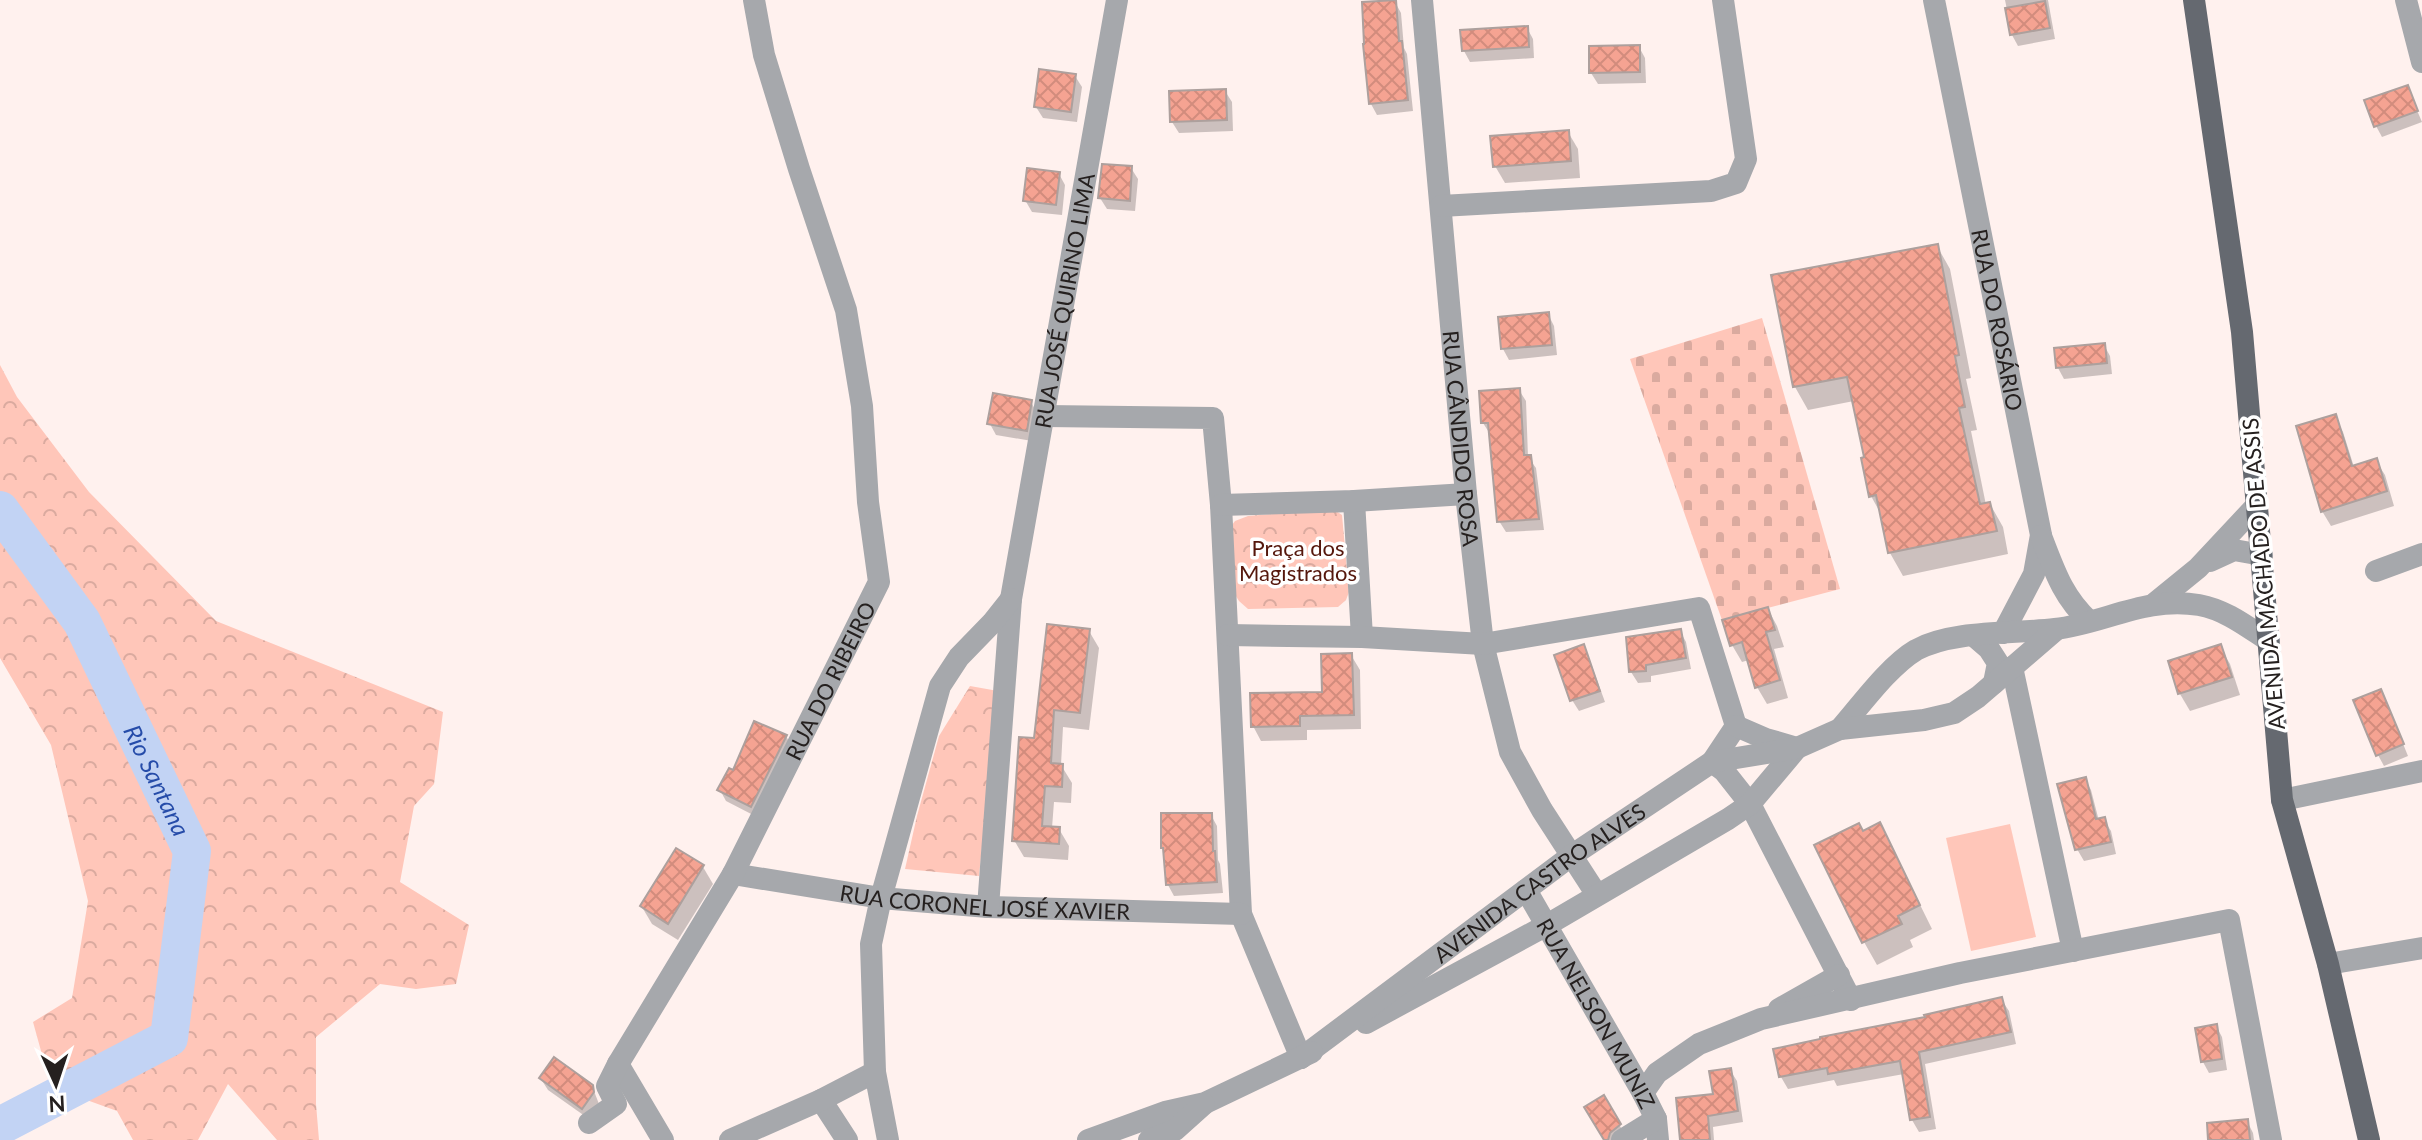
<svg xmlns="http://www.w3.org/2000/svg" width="2422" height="1140" font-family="Lato,sans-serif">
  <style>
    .grass { fill: #ffc6b9 }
    .forest { fill: url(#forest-crowns) }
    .cemetery { fill: url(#cemetery-stones) }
    .shadow { fill: #0003 }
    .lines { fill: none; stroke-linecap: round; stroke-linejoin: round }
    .river { stroke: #c2d3f4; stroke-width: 38 }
    .building { fill: url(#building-cross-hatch); stroke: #ada09d; stroke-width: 2 }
    .minor { stroke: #a6a8ac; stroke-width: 22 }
    .tertiary { stroke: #a6a8ac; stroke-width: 22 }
    .primary { stroke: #656970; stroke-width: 22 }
    .labels { text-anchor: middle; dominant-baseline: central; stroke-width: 7; stroke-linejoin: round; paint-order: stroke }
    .street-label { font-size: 22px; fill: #25201f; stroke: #fff }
    .park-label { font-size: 22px; fill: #55170c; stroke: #fff }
    .water-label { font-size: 24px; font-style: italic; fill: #264ca9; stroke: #fff }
  </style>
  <defs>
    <pattern id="forest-crowns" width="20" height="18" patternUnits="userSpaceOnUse" patternTransform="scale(2)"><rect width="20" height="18" fill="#ffc6b9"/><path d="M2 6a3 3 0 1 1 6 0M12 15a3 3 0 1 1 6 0" fill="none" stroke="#daaa9f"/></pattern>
    <pattern id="cemetery-stones" width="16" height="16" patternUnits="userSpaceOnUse" patternTransform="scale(2)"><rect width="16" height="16" fill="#ffc6b9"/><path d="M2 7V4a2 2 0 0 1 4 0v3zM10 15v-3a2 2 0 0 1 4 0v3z" fill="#daaa9f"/></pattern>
    <pattern id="building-cross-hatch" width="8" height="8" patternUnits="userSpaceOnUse" patternTransform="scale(2)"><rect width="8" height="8" fill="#f5a392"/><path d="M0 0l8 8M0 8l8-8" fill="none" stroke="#d28c7d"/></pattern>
  </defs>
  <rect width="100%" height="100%" fill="#fff1ee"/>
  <path class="grass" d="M2010,824L2036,937L1971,951L1946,838Z"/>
  <g class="forest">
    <path d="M0,365L17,397L89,492L216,621L443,712L434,784L414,806L400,882L469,925L456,984L416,989L380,984L316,1037V1104L319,1140H277L228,1084L198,1140H133L117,1111L51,1087L33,1022L72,998L88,901L51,745L0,658Z"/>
    <path d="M1333,509L1342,515L1349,592L1346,600L1338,607L1248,609L1239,601L1234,593L1229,529L1235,521L1248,516Z"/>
    <path d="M970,686L998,691L979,876L905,869L917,816L939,736Z"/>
  </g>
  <path class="cemetery" d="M1762,318L1840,589L1722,620L1630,359Z"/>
  <g class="shadow">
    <path d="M2005,0H2048L2055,39L2018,46L2012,35Z"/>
    <path d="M1395,2L1401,13L1404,48L1407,54L1413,111L1377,115L1371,104Z"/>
    <path d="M1527,28L1533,39L1534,58L1470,62L1464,51Z"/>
    <path d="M1639,47L1645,58L1646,83L1598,84L1591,73Z"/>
    <path d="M1075,76L1082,87L1077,122L1043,118L1036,107Z"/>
    <path d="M2407,87L2422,122L2382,137L2376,126Z"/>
    <path d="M1225,91L1232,102L1233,131L1179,133L1172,122Z"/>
    <path d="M1568,132L1578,149L1580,178L1505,183L1495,166Z"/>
    <path d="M1131,168L1138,179L1135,211L1107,209L1100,198Z"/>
    <path d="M1059,174L1065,185L1062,215L1032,212L1025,200Z"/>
    <path d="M1937,246L1950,269L1971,378L1966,379L1977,430L1971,431L1986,505L1990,504L2003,527L2008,554L1903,576L1890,553L1882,516L1871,496L1867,459L1854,401L1808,410L1795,387Z"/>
    <path d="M1548,314L1554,326L1557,355L1509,360L1503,349Z"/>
    <path d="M2104,345L2110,356L2112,374L2064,379L2058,368Z"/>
    <path d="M1519,390L1526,401L1528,457L1536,468L1544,530L1506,532L1499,521L1490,434L1483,423Z"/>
    <path d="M1031,402L1037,413L1032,441L996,435L990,424Z"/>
    <path d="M2335,417L2343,432L2354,467L2376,461L2385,475L2394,506L2331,526L2322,511Z"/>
    <path d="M1768,609L1777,626L1784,647L1774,649L1788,698L1767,704L1757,687L1749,660L1742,662L1732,645Z"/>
    <path d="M1089,631L1099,648L1089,730L1063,727L1061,765L1072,783L1071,803L1054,802L1052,828L1059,829L1069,846L1068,860L1024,857L1014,840L1035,740Z"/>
    <path d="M1680,631L1686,642L1691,669L1651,676V682L1638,683L1631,672Z"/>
    <path d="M1583,647L1589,658L1605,702L1579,711L1572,700L1556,656Z"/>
    <path d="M2220,647L2230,664L2240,695L2190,711L2180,694L2170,663Z"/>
    <path d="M1351,655L1360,670L1361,729L1307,730V740L1261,741L1253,726L1324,694Z"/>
    <path d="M2386,702L2408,756L2384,766L2378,755Z"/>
    <path d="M786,736L792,747L757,817L726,801L720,790L734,773Z"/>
    <path d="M2085,779L2091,790L2099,821L2104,820L2111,831L2116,854L2084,861L2077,849Z"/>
    <path d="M1211,815L1217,826L1218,860L1220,864L1223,893L1174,896L1168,885Z"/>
    <path d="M1863,833L1892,848L1932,929L1910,940L1913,947L1877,965L1864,942Z"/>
    <path d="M703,867L713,884L678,940L652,924L642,907Z"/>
    <path d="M2001,999L2009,1011L2016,1044L1925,1064L1936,1129L1919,1132L1912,1120L1904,1074L1837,1086L1834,1080L1788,1089L1781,1077L1927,1019Z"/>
    <path d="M2216,1026L2222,1037L2227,1070L2209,1073L2203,1062Z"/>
    <path d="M1730,1070L1737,1081L1743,1122L1713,1127L1714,1140H1682L1715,1096Z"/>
    <path d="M541,1079L592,1086L599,1104L589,1119L548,1090Z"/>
    <path d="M1603,1098L1626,1136L1621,1140H1606Z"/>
    <path d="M2247,1121L2253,1133L2254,1140H2210Z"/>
  </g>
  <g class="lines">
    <path class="river" id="s1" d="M0,510L82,622L192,851L169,1038L0,1126"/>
  </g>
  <g class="building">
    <path d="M1396,0L1399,41H1402L1408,100L1369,104L1363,44H1364L1362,2Z"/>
    <path d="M2045,1L2050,28L2010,35L2005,8Z"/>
    <path d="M1528,26L1529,47L1462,51L1460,30Z"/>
    <path d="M1640,45V72L1589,73V46Z"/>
    <path d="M1039,69L1076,74L1071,112L1034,107Z"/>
    <path d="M2408,85L2418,111L2374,127L2364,100Z"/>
    <path d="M1226,89L1227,120L1170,122L1169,91Z"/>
    <path d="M1569,130L1571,161L1493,167L1490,136Z"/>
    <path d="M1102,164L1132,166L1130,201L1098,198Z"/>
    <path d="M1027,168L1060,172L1056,205L1023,201Z"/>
    <path d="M1938,244L1959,355L1955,356L1965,407L1959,408L1980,504L1990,502L1997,531L1888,553L1876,495L1869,497L1861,458L1864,457L1847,377L1793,387L1771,275Z"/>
    <path d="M1549,312L1552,345L1501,349L1498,317Z"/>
    <path d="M2105,343L2107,363L2056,368L2054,348Z"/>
    <path d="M1520,388L1524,455H1531L1539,519L1497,522L1488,423H1481L1479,391Z"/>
    <path d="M993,393L1032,400L1027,431L987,424Z"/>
    <path d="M2336,414L2352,466L2377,458L2387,491L2321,512L2296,426Z"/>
    <path d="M1768,607L1775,630L1766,632L1780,680L1755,688L1742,642L1730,646L1722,620Z"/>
    <path d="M1047,624L1090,629L1080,713L1054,710L1051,763L1063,764L1062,787L1045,786L1042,826L1060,827L1059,844L1012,841L1019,737L1034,738Z"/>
    <path d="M1681,629L1686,658L1646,665V671L1629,672L1626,637Z"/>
    <path d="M1584,644L1600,691L1570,701L1554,655Z"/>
    <path d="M2221,644L2232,677L2178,694L2168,661Z"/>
    <path d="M1352,653L1354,715L1300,716V726L1251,727L1250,693L1322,692L1321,654Z"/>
    <path d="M2381,689L2404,744L2376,756L2353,700Z"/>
    <path d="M754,721L787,735L751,807L717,790L729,768L733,770Z"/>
    <path d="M2086,777L2096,819L2105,817L2111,842L2075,850L2057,784Z"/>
    <path d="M1161,813H1212L1213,851H1215L1217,882L1166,885L1163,848H1161Z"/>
    <path d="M1880,822L1920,905L1898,916L1902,924L1862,943L1814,845L1859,823L1863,831Z"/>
    <path d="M676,848L704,865L668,924L640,906Z"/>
    <path d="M2002,997L2011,1032L1919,1052L1930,1117L1910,1120L1900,1061L1828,1074L1827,1068L1779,1077L1773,1049L1820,1039V1037L1925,1017L1924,1015Z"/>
    <path d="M2217,1024L2222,1059L2201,1062L2195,1028Z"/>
    <path d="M554,1057L593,1085L594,1092L582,1109L539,1078Z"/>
    <path d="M1731,1068L1738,1111L1708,1116L1710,1140H1680L1676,1098L1713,1094L1709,1071Z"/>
    <path d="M1604,1095L1621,1124L1610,1133L1608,1140H1604L1584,1107Z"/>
    <path d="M2248,1119L2250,1140H2208L2207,1123Z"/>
  </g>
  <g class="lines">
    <g class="minor">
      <path id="s2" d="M1422,0L1466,494L1483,644L1510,752L1542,810L1597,895"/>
      <path id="s3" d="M1934,0L2041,535L2034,574L2003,633"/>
      <path d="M2406,0L2422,62"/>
      <path d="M1441,206L1711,191L1736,183L1746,159L1723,0"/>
      <path d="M1045,416L1213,418L1221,505L1241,914L1301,1058"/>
      <path d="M1354,501L1362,637"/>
      <path d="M1221,505L1354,501L1466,494"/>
      <path d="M2041,536C2054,569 2062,596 2089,621"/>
      <path d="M2376,571L2422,554"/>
      <path d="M1228,635L1362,637L1483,644L1699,608L1736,726L1712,762L1724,771L1750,804L1851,1000"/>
      <path d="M2012,667L2073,951"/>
      <path d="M1736,726L1766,739L1797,748"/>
      <path d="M2282,800L2422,771"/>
      <path id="s4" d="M733,874L881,898L988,907L1241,914"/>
      <path id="s5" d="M1526,890L1643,1093L1656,1119L1658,1140"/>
      <path id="s6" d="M988,907L1011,599L1117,0"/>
      <path d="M2328,964L2422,948"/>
      <path d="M1779,1009L1839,975"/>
      <path d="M618,1064L663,1140"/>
      <path d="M1643,1093L1657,1073L1699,1044L1761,1019L1960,973L2229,920L2271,1140"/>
      <path d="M821,1100L847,1140"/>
      <path id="s7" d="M589,1123L616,1104L607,1086L618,1064L733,874L879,582L868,502L862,406L846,310L799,169L764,55L754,0"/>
      <path d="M730,1140L821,1100L875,1072"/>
      <path d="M888,1140L875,1072L871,944L881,898L940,686L959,657L992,623L1011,599"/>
      <path d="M1622,1140L1656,1119"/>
    </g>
    <g class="tertiary">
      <path d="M2210,561L2234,550L2262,555"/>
      <path d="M2155,603L2198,568L2257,505"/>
      <path d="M1974,636L1989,649L1998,663L1994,683"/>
      <path d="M1840,729C1861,705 1889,666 1916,650C1952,630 2014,634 2055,629C2105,623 2146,596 2199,605C2226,610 2246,626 2269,641"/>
      <path d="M1366,1023L1547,925L1728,819L1750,804L1797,748"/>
      <path id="s8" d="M1301,1058L1571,856L1712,762L1797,748L1840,729L1924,720L1954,713L1978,697L2057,629"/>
      <path d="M1088,1140L1165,1112L1205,1103L1312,1052"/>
      <path d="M1149,1140L1175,1130L1204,1104"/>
    </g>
    <path class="primary" d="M2194,0L2242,332L2282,800L2328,964L2369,1140"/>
  </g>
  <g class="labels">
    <g class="street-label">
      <text stroke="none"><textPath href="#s6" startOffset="612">RUA JOSÉ QUIRINO LIMA</textPath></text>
      <text stroke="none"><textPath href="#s3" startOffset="326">RUA DO ROSÁRIO</textPath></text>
      <text stroke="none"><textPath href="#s2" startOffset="440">RUA CÂNDIDO ROSA</textPath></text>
      <text transform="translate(2263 574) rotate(-95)">AVENIDA MACHADO DE ASSIS</text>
      <text stroke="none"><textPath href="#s7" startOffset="516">RUA DO RIBEIRO</textPath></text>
      <text stroke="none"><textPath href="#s8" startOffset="296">AVENIDA CASTRO ALVES</textPath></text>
      <text stroke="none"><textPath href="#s4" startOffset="254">RUA CORONEL JOSÉ XAVIER</textPath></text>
      <text stroke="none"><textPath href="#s5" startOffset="142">RUA NELSON MUNIZ</textPath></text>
    </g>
    <g class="park-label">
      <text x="1298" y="547">Praça dos<tspan x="1298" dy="25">Magistrados</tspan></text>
    </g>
    <g class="water-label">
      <text stroke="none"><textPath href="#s1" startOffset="314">Rio Santana</textPath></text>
    </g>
  </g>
  <g transform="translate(56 1084) rotate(177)" stroke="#ffffff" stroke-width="6" paint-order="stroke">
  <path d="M0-6L14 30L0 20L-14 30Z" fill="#25201f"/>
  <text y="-12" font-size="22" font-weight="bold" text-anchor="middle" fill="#25201f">N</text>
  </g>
</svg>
